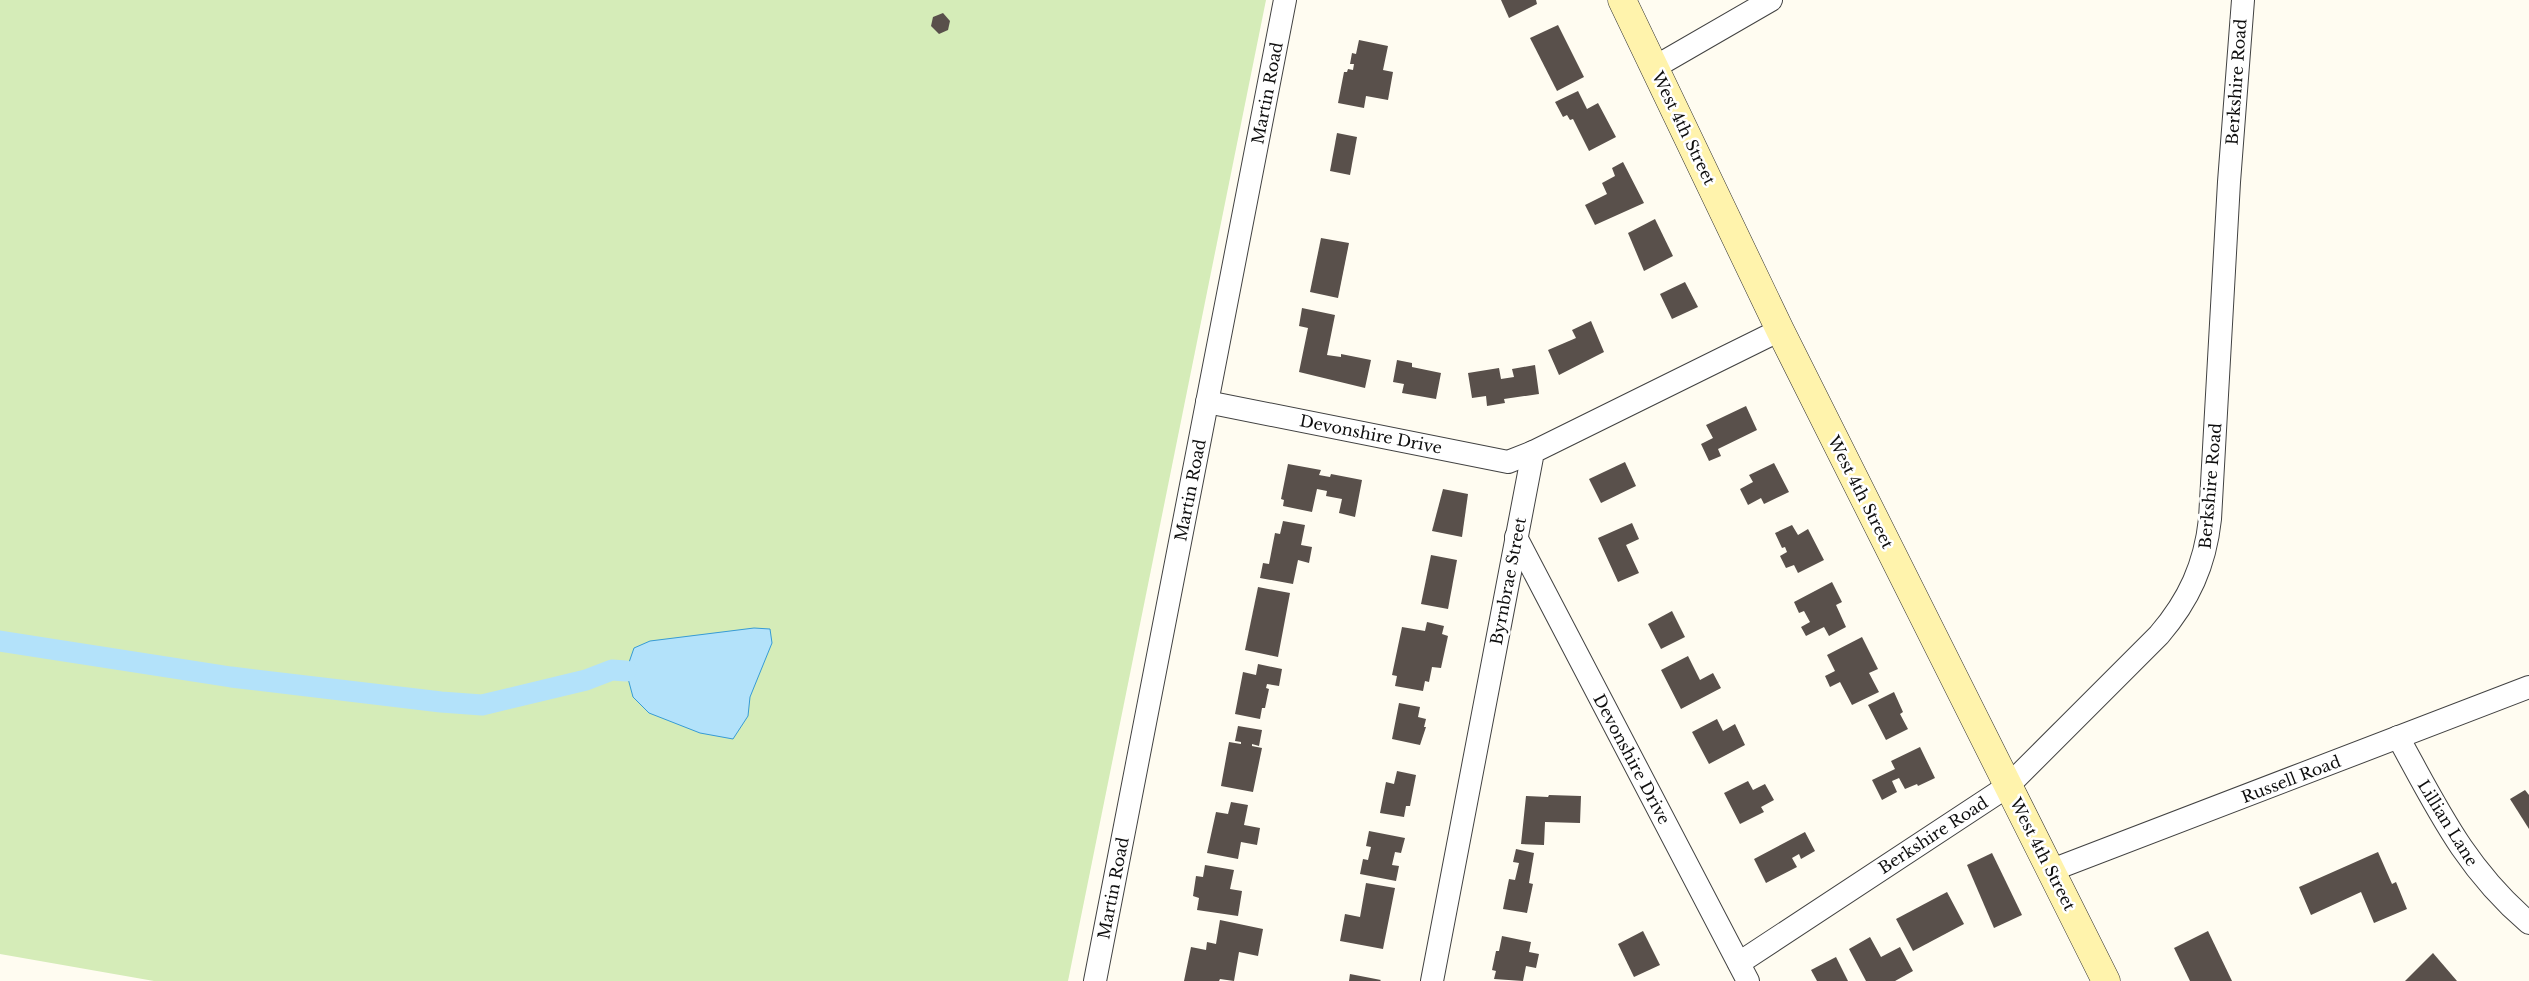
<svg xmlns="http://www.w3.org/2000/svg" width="2529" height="981" font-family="'Libre Baskerville',serif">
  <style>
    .green { fill: #d5ecb8 }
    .water { fill: #b3e2fa; stroke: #369bd5 }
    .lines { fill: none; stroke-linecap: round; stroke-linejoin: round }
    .canal { stroke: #b3e2fa; stroke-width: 21 }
    .building { fill: #59504b }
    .minor-casing { stroke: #424242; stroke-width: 24 }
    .secondary-casing { stroke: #313131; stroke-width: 29 }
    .minor { stroke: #fff; stroke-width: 22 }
    .secondary { stroke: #fff3ac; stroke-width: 28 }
    .labels { text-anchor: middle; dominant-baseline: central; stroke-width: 5; stroke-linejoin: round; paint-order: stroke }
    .street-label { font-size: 16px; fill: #0f0f0f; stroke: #fff }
  </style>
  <rect width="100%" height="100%" fill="#fffcf1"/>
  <path class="green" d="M0,0H1266L1068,981H154L0,954Z"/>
  <path class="water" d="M754,628L770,629L772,643L750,697L748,716L733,739L700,733L649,713L633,697L626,671L634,648L650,641Z"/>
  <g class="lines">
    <path class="canal" d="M0,641L231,677L441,702L482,705L586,680L612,670L626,671"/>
  </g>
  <g class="building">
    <path d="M1501,0H1536L1537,4L1509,18Z"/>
    <path d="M943,13L950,21L948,30L939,34L931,26L933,17Z"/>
    <path d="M1558,25L1584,77L1557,91L1530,38Z"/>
    <path d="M1359,40L1388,46L1383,70L1393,72L1388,100L1366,96L1364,108L1338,103L1344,72H1347L1348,69L1353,70L1354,64H1350L1352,53L1356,54Z"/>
    <path d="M1578,91L1587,109L1598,103L1616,137L1589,151L1573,119L1570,120L1567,115L1563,117L1555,102Z"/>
    <path d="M1337,133L1357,137L1350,175L1330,171Z"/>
    <path d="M1623,162L1644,203L1595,225L1585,205L1607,194L1602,183L1615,176L1612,168Z"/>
    <path d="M1655,219L1673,256L1644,271L1628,233Z"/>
    <path d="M1321,238L1349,243L1338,298L1310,292Z"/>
    <path d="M1685,282L1698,307L1672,319L1660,294Z"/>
    <path d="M1302,308L1335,315L1327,355L1341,357V354L1371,360L1365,388L1299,372L1308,328L1299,326Z"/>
    <path d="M1591,321L1604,352L1559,375L1548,350L1576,338L1572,330Z"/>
    <path d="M1397,360L1412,363V367L1441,373L1436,399L1402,393L1404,384L1393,382Z"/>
    <path d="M1535,365L1539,394L1504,399L1505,403L1487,406L1486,396L1472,398L1468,373L1499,368L1501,379L1514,377L1512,369Z"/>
    <path d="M1746,406L1757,430L1718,449L1721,456L1709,461L1701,444L1713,438L1706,425Z"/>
    <path d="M1625,462L1636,486L1601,503L1589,479Z"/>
    <path d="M1774,463L1789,492L1764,504L1761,498L1748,505L1740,489L1753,482L1749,475Z"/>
    <path d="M1288,464L1321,470L1319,475L1330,477L1331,474L1362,480L1355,517L1339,513L1342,499L1326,496L1327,491L1317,489L1312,512L1283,506L1284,500L1281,499Z"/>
    <path d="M1443,489L1468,494L1462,537L1432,531Z"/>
    <path d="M1283,521L1305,525L1301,545L1312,547L1309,563L1298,560L1293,584L1260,578L1263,563L1269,564L1275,533L1280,534Z"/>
    <path d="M1632,523L1639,539L1626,545L1639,573L1618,582L1598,538Z"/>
    <path d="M1792,525L1798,535L1808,529L1824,560L1798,573L1794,565L1786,568L1780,556L1787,552L1785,547L1782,548L1775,533Z"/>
    <path d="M1431,555L1457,560L1448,609L1421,604Z"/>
    <path d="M1832,582L1842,602L1836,605L1846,627L1829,636L1824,627L1806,636L1801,627L1810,622L1804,611L1799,613L1794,602Z"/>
    <path d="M1258,587L1290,593L1278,657L1245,650Z"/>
    <path d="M1672,611L1685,637L1661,649L1648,624Z"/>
    <path d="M1427,622L1444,626L1442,634L1448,636L1441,668L1432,667L1429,682L1425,681L1423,691L1395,686L1397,676L1392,675L1402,627L1425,631Z"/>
    <path d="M1862,637L1878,669L1869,673L1879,692L1852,705L1840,682L1830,687L1825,676L1835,671L1827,655Z"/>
    <path d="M1688,656L1700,680L1713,673L1721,688L1681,709L1661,670Z"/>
    <path d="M1258,664L1282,669L1279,686L1267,684L1266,688L1269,689L1265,708H1262L1260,719L1235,714L1243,672L1256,675Z"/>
    <path d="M1894,692L1903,712L1900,714L1908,729L1886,740L1868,705Z"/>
    <path d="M1399,703L1420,707L1418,717L1426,719L1424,727H1426L1420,745L1392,739Z"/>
    <path d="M1717,719L1723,731L1735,724L1745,745L1709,764L1692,732Z"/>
    <path d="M1238,726L1262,730L1259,746L1252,744V746L1262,748L1253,792L1221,786L1229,742L1241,744V742L1235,741Z"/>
    <path d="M1920,747L1935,778L1918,786L1917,784L1905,789L1899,778L1892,781L1897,792L1882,800L1872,780L1895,769L1891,761Z"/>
    <path d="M1397,771L1416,775L1410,806H1406L1404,817L1380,813L1386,782L1394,784Z"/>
    <path d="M1748,781L1753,790L1765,784L1774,800L1761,807L1764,812L1740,824L1724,793Z"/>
    <path d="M2525,790L2529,795V829L2510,799Z"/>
    <path d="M1549,795L1581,796L1580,823L1545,822L1544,845L1521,844L1526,796L1548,797Z"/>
    <path d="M1231,802L1248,805L1244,825L1260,828L1257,845L1241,842L1238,859L1207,853L1216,812L1228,814Z"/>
    <path d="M1369,831L1405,838L1401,853L1395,852L1392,865L1399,866L1396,881L1360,874L1363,859L1368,860L1371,847L1366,846Z"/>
    <path d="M1805,832L1815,851L1801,859L1799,854L1792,858L1797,867L1766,883L1754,859Z"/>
    <path d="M1516,849L1534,853L1529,883L1533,884L1527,913L1503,909L1509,879L1515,880L1519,863L1513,862Z"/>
    <path d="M2378,852L2392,884L2396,882L2407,909L2374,923L2361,892L2311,915L2299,887Z"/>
    <path d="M1992,853L2022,915L1994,928L1967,865Z"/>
    <path d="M1205,865L1234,870L1230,889L1242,891L1238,916L1197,910L1199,898L1193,896L1196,876L1203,877Z"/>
    <path d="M1366,883L1395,888L1383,949L1340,941L1345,914L1360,917Z"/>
    <path d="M1947,892L1964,924L1913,951L1896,919Z"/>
    <path d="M1220,920L1263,929L1258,956L1239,952L1234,981L1220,979L1219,981H1184L1191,947L1206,950L1207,942L1216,944Z"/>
    <path d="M1643,931L1660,965L1634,977L1618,944Z"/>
    <path d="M2208,931L2232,981H2190L2174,948Z"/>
    <path d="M1502,936L1531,942L1529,952L1539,954L1536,968L1526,966L1523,981L1494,979L1496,971L1492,970L1496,951H1499Z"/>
    <path d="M1870,937L1881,957L1900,947L1913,971L1895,981H1866L1849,949Z"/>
    <path d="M2433,953L2457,981H2405Z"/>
    <path d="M1836,957L1848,981H1817L1811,970Z"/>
    <path d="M1350,974L1381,980L1380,981H1349Z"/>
  </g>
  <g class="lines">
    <g class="minor-casing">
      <g id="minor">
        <path d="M1655,67L1771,0"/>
        <path d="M1207,402L1508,462L1533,452"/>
        <path d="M1516,537L1748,981"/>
        <path d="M2398,737C2438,810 2465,868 2529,923"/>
        <path d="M2052,870L2529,687"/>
        <path d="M1739,963L2008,786L2159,635C2189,600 2205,565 2210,519L2229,182L2243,0"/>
        <path d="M1095,981L1285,0"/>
        <path d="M1432,981L1533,452L1780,330"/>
      </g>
    </g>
    <g class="secondary-casing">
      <path id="secondary" d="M1622,0L1780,330L2106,981"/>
    </g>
    <use href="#minor" class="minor"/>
    <use href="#secondary" class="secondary"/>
  </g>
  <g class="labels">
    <g class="street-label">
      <text transform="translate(2236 82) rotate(-86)">Berkshire Road</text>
      <text transform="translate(1267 93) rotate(-79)">Martin Road</text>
      <text transform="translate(1684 128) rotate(64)">West 4th Street</text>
      <text transform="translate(1371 434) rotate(11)">Devonshire Drive</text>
      <text transform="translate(2210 486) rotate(-85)">Berkshire Road</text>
      <text transform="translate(1190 490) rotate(-79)">Martin Road</text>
      <text transform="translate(1861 492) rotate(63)">West 4th Street</text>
      <text transform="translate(1508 581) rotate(-79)">Byrnbrae Street</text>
      <text transform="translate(1632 759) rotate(62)">Devonshire Drive</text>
      <text transform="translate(2291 779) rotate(-21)">Russell Road</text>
      <text transform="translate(2448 823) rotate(58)">Lillian Lane</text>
      <text transform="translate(1933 835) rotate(-33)">Berkshire Road</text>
      <text transform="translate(2043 854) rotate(63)">West 4th Street</text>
      <text transform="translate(1113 888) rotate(-79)">Martin Road</text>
    </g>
  </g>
</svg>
